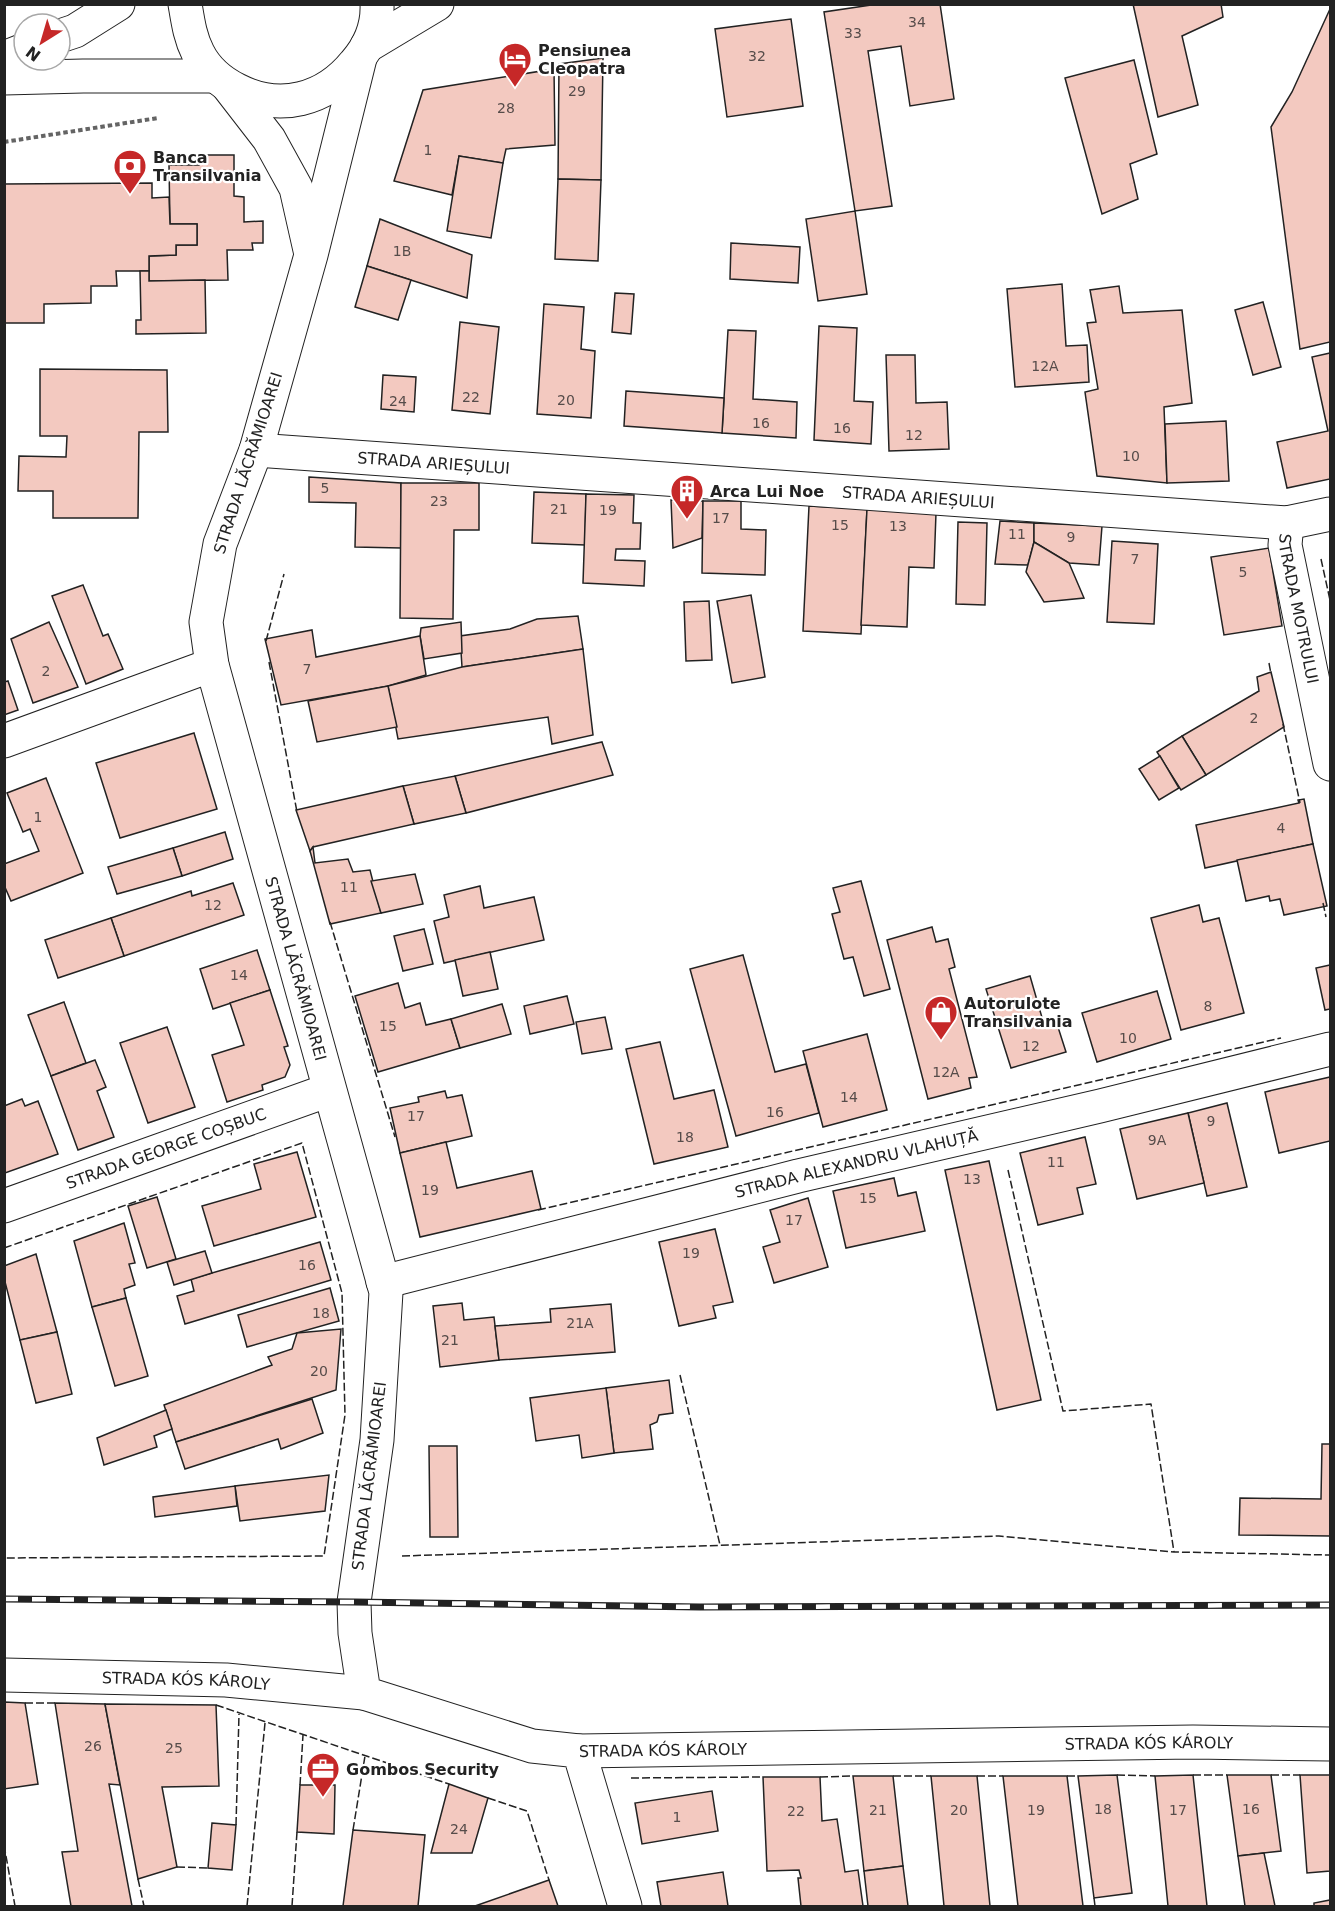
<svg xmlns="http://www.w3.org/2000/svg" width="1335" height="1911" font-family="'DejaVu Sans',sans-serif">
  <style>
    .building { fill: #f3c9c0; stroke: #222; stroke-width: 1.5 }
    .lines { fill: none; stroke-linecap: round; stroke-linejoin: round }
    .street-casing { stroke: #222; stroke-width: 35 }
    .secondary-casing { stroke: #222; stroke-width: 35 }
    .primary-casing { stroke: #222; stroke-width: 35 }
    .path { stroke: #646464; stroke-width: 4; stroke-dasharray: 4.5 3; stroke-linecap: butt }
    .street { stroke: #fff; stroke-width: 33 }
    .secondary { stroke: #fff; stroke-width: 33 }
    .primary { stroke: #fff; stroke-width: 33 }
    .rail-casing { stroke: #222; stroke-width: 7 }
    .rail { stroke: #fff; stroke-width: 4.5; stroke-dasharray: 14; stroke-linecap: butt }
    .fence { stroke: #222; stroke-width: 1.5; stroke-dasharray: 8 3; stroke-linecap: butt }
    .labels { text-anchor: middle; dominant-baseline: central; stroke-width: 4.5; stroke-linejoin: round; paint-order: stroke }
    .number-label { font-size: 14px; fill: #564c4a }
    .poi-label { font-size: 16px; font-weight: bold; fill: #222; stroke: #fff; text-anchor: start }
    .street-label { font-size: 16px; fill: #222; stroke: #fff }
  </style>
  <rect width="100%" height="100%" fill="#fff"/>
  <g class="building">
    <path d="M878,4H940L954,99L910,106L901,46L868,51L892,206L855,211L824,12Z"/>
    <path d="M1133,4H1221L1223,17L1182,36L1198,105L1158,117Z"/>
    <path d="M1330,9V342L1300,349L1271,127L1292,92Z"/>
    <path d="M791,19L803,106L727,117L715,29Z"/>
    <path d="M603,58L601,180L558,179L559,64Z"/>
    <path d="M1134,60L1157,154L1130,164L1138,199L1102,214L1065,78Z"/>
    <path d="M554,69L555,145L506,149L503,163L459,156L452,195L394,181L423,90Z"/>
    <path d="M199,155H234V196L244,197V222L263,221V243H252L253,250H227L228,280L149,281V256L176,255V245H197V224H170L169,165H199Z"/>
    <path d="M459,156L503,163L491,238L447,231Z"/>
    <path d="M558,179L601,180L598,261L555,259Z"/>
    <path d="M152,183V198L169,197L170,224H197V245H176V255L149,256V271H116L117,286H91V303L44,304V323H4V184Z"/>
    <path d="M855,211L867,294L818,301L806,219Z"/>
    <path d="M380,219L472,255L467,298L367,266Z"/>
    <path d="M731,243L800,247L798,283L730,279Z"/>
    <path d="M367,266L411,280L398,320L355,307Z"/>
    <path d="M140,271H149V281L205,280L206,333L136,334V320H141Z"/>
    <path d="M1062,284L1066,346L1087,345L1089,382L1015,387L1007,289Z"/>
    <path d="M1119,286L1123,313L1182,310L1192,403L1164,407L1167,483L1097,476L1085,392L1098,389L1087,323L1096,322L1090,290Z"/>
    <path d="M615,293L634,294L631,334L612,332Z"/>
    <path d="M1263,302L1281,367L1253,375L1235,310Z"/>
    <path d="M544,304L584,307L581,349L595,351L591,418L537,414Z"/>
    <path d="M460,322L499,327L490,414L452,410Z"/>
    <path d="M819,326L857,328L854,401L873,402L871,444L814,440Z"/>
    <path d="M728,330L756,331L753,399L797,402L796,438L722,433Z"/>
    <path d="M1330,353V479L1287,488L1277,442L1328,431L1312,357Z"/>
    <path d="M886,355H915L916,403L947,402L949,449L889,451Z"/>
    <path d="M40,369L167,370L168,432H139L138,518H53V491H18L19,456L66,457L67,436H40Z"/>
    <path d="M383,375L416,377L414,412L381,409Z"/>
    <path d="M626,391L724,398L722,433L624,426Z"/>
    <path d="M1226,421L1229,481L1167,483L1165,424Z"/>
    <path d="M309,477L401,483V548L355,547L356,503L309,502Z"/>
    <path d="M401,483H479V530H454L453,619L400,618Z"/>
    <path d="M534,492L586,494L585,545L532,543Z"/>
    <path d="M586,494L634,495L633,523H641L640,549H616L615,560L645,561L644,586L583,583Z"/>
    <path d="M671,500L703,501L702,538L673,548Z"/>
    <path d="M703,501H741V529L766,530L765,575L702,573Z"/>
    <path d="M809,506L867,509L861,634L803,631Z"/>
    <path d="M867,509L936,513L934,568L909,567L907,627L861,625Z"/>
    <path d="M1000,521L1034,523V542L1028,565L995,564Z"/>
    <path d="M958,522L987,523L985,605L956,604Z"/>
    <path d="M1034,523L1102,526L1099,565L1069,563L1034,542Z"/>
    <path d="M1112,541L1158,544L1154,624L1107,622Z"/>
    <path d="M1034,542L1069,563L1084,598L1044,602L1026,572Z"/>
    <path d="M1269,548L1282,626L1224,635L1211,557Z"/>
    <path d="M83,585L103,636L108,634L123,669L86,684L52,596Z"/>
    <path d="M751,595L765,677L732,683L717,601Z"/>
    <path d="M709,601L712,660L686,661L684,602Z"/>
    <path d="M578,616L583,649L462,667L460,636L510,629L537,619Z"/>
    <path d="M49,622L78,687L33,703L11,639Z"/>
    <path d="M461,622L462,653L424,659L420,636L421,628Z"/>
    <path d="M312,630L316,657L420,636L426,675L388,686L281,705L265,639Z"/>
    <path d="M583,649L593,735L552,744L548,717L398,739L388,686L462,667Z"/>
    <path d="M1271,672L1284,727L1206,775L1182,736L1259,691L1257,677Z"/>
    <path d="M8,681L18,710L4,715V682Z"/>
    <path d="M388,686L397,727L317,742L308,701Z"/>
    <path d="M194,733L217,809L120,838L96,763Z"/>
    <path d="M1182,736L1206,775L1181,790L1157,752Z"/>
    <path d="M602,742L613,775L466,813L455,776Z"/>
    <path d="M1160,756L1179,788L1159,800L1139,769Z"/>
    <path d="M455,776L466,813L414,824L403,786Z"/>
    <path d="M46,778L83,873L11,901L4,885V864L39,851L30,829L23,832L7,793Z"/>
    <path d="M403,786L414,824L313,847L310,851L296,810Z"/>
    <path d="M1304,799L1313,844L1205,868L1196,825L1299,803L1298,800Z"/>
    <path d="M225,832L233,859L182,876L173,848Z"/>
    <path d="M1313,844L1327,906L1284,915L1280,899L1270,901L1269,896L1246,901L1237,860Z"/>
    <path d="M313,847L315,863L348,859L353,872L370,870L381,913L330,924L310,851Z"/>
    <path d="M173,848L182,876L117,894L108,867Z"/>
    <path d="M415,874L423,904L381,913L371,881Z"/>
    <path d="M861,881L890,989L864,996L853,957L844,959L832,914L840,912L833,888Z"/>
    <path d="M233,883L244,915L124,956L111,918L191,891L192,896Z"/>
    <path d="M480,886L484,908L534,897L544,940L444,963L434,921L449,917L444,895Z"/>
    <path d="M1199,905L1203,922L1219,918L1244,1013L1181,1030L1151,918Z"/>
    <path d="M111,918L124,956L58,978L45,940Z"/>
    <path d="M932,927L936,942L948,939L955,967L949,969L977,1077L969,1078L971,1088L928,1099L887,940Z"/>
    <path d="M424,929L433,964L403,971L394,936Z"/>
    <path d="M257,950L270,990L213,1009L200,969Z"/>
    <path d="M490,952L498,989L463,996L455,960Z"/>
    <path d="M743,955L775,1072L806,1064L819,1113L736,1136L690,969Z"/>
    <path d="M1330,965V1009L1325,1010L1316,968Z"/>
    <path d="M1030,976L1045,1028L1057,1024L1066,1052L1011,1068L986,989Z"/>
    <path d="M398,983L405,1008L420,1003L426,1025L451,1019L460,1048L378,1072L355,996Z"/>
    <path d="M270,990L288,1046L284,1047L290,1065L285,1077L262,1085L263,1090L227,1102L212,1055L244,1045L230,1003Z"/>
    <path d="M1157,991L1171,1039L1097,1062L1082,1013Z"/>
    <path d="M567,996L574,1024L530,1034L524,1006Z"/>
    <path d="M64,1002L86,1063L51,1076L28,1015Z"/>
    <path d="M502,1004L511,1034L460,1048L451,1019Z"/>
    <path d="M605,1017L612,1049L582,1054L576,1022Z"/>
    <path d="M167,1027L195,1107L148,1123L120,1043Z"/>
    <path d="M867,1034L887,1110L823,1127L803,1051Z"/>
    <path d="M660,1042L674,1099L714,1090L728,1147L654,1164L626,1049Z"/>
    <path d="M95,1060L106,1087L97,1091L114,1137L78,1150L51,1076Z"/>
    <path d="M1330,1077V1141L1279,1153L1265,1092Z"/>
    <path d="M445,1091L447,1098L462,1095L472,1136L400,1153L390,1108L419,1102L418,1097Z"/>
    <path d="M22,1099L25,1106L38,1101L58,1154L5,1173L4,1106Z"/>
    <path d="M1227,1103L1247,1187L1207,1196L1188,1113Z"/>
    <path d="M1188,1113L1204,1183L1137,1199L1120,1129Z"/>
    <path d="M1085,1137L1096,1184L1077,1188L1083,1214L1038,1225L1020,1153Z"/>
    <path d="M446,1142L457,1188L532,1171L541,1209L420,1237L400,1153Z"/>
    <path d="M297,1152L316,1217L214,1246L202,1206L261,1189L254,1164Z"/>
    <path d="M989,1161L1041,1400L997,1410L945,1170Z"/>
    <path d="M894,1178L898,1196L916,1192L925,1231L846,1248L833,1191Z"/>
    <path d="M157,1197L176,1259L147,1268L128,1206Z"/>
    <path d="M808,1198L828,1267L774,1283L763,1247L780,1242L770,1210Z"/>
    <path d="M124,1223L135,1263L129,1264L135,1285L124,1289L126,1298L92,1307L74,1241Z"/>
    <path d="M715,1229L733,1302L713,1306L716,1318L679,1326L659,1242Z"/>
    <path d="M320,1242L331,1280L185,1324L177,1296L194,1291L191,1279Z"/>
    <path d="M205,1251L212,1273L174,1285L167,1262Z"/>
    <path d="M36,1254L57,1332L20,1340L4,1278V1266Z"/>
    <path d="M330,1288L339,1321L247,1347L238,1315Z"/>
    <path d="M126,1298L148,1376L115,1386L92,1307Z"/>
    <path d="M462,1303L464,1320L494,1317L499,1360L440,1367L433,1306Z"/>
    <path d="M611,1304L615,1352L499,1360L495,1326L551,1322L550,1309Z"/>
    <path d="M341,1329L336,1390L176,1442L164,1405L272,1365L268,1357L292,1349L297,1333Z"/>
    <path d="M57,1332L72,1394L36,1403L20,1340Z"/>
    <path d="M669,1380L673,1413L659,1415L657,1422L650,1425L653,1449L614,1453L606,1388Z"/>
    <path d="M606,1388L614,1453L582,1458L579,1435L536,1441L530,1398Z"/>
    <path d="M312,1399L323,1433L281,1449L278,1439L185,1469L176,1442Z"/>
    <path d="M166,1410L172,1429L154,1436L157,1447L104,1465L97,1438Z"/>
    <path d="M1322,1444H1330V1536L1239,1535L1240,1498L1321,1499Z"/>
    <path d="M429,1446H457L458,1537H430Z"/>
    <path d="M329,1475L325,1511L240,1521L235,1486Z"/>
    <path d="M235,1486L237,1506L155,1517L153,1497Z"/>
    <path d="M4,1702L25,1703L38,1784L4,1789Z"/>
    <path d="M55,1703L105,1704L120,1785L109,1784L132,1906H71L62,1852L78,1851Z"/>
    <path d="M105,1704L216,1705L219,1786L162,1787L177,1867L138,1879Z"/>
    <path d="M1117,1775L1132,1893L1094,1898L1078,1776Z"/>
    <path d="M1193,1775L1207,1906H1168L1155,1776Z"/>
    <path d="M1227,1775H1271L1281,1851L1238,1856Z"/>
    <path d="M1300,1775H1330V1871L1307,1873Z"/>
    <path d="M853,1776H893L903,1866L864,1871Z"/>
    <path d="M931,1776H977L990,1906H944Z"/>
    <path d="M1003,1776H1067L1083,1906H1018Z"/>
    <path d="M763,1777H820L822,1821L837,1819L845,1872L858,1870L863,1906H801L798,1878H801L799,1870L767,1871Z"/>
    <path d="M449,1784L488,1798L472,1853H431Z"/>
    <path d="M300,1785H335L334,1834L297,1832Z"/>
    <path d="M712,1791L718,1831L642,1844L635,1803Z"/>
    <path d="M212,1823L236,1825L232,1870L208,1868Z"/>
    <path d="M353,1830L425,1835L418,1906H343Z"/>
    <path d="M1264,1853L1275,1906H1245L1238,1856Z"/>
    <path d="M903,1866L908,1906H868L864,1871Z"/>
    <path d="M723,1872L728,1906H661L657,1882Z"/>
    <path d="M549,1880L558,1906H475Z"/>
    <path d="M1330,1900V1906H1314V1903Z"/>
  </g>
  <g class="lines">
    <g class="street-casing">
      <g id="street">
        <path id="s1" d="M256,450L1287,523L1330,514"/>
        <path id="s2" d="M1287,523L1285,545L1330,764"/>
        <path d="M4,741L212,665"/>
        <path id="s3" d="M4,1206L329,1090"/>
        <path id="s4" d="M383,1282L798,1176L1100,1106L1330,1049"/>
        <path id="s5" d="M4,1675L226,1680L364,1693"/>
        <path id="s6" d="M579,1751L1193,1742L1330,1744"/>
      </g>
    </g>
    <g class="secondary-casing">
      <g id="secondary">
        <path id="s7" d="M360,58L311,255L256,450L220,544L206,622L212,665L386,1292L377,1440L354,1602L355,1633L364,1693L532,1746L579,1751L625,1906"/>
        <path d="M228,86L269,139L296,188L310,250"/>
      </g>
    </g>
    <g class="primary-casing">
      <g id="primary">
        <path d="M185,4C188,22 190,37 198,53C206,69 221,82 237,90C280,112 325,100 355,63C369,47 378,26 377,4"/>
        <path d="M60,36L75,31L118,4"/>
        <path d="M367,46L437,4"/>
        <path d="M4,58L24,50"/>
        <path d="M4,78L83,76H215"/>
      </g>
    </g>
    <path class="path" d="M4,142L158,118"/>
    <use href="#street" class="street"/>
    <use href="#secondary" class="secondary"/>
    <use href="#primary" class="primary"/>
    <g class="rail-casing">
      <path id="rail" d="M4,1599L354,1602L700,1607L1330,1605"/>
    </g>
    <use href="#rail" class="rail"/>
    <g class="fence">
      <path d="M1321,559L1330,600"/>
      <path d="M266,641L284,574"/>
      <path d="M269,662L297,812"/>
      <path d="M1269,663L1271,674"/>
      <path d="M1283,724L1300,803"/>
      <path d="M1323,903L1326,917"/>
      <path d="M330,922L395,1137"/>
      <path d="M1008,1170L1063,1411L1151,1404L1174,1552"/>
      <path d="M538,1210L1281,1038"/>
      <path d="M4,1248L302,1143L342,1293L345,1415L324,1556L4,1558"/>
      <path d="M680,1375L720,1545"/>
      <path d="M402,1556L999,1536L1174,1552L1330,1555"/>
      <path d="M25,1703H55"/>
      <path d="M216,1705L449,1784"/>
      <path d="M1117,1775L1155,1776"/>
      <path d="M1193,1775H1227"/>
      <path d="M1271,1775H1300"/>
      <path d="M893,1776H931"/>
      <path d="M977,1776H1003"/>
      <path d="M1067,1776H1078"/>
      <path d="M820,1777L853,1776"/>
      <path d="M631,1778L763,1777"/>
      <path d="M300,1785L303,1735"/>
      <path d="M488,1798L527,1811L549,1880"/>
      <path d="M236,1825L239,1714"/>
      <path d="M353,1830L365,1756"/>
      <path d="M4,1845L15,1906"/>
      <path d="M177,1867L208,1868"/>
      <path d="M138,1879L144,1906"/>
      <path d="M1094,1898L1095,1906"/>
      <path d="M247,1906L265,1723"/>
      <path d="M292,1906L297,1832"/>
    </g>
  </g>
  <defs>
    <g id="hotel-pin" transform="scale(1.725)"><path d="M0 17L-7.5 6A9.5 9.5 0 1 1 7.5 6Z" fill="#c62828" stroke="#fff"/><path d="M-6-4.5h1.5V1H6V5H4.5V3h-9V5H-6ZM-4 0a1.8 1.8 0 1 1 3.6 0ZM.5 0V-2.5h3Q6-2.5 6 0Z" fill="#fff"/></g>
    <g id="bank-pin" transform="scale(1.725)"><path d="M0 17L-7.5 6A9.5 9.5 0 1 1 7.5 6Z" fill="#c62828" stroke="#fff"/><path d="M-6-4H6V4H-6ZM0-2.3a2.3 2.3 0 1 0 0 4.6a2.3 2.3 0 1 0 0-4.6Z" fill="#fff"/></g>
    <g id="building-pin" transform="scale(1.725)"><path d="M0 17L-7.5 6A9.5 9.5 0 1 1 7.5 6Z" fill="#c62828" stroke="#fff"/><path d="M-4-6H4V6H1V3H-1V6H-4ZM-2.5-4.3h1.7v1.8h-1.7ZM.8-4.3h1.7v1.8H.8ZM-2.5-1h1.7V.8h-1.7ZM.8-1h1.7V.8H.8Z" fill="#fff"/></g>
    <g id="shop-pin" transform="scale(1.725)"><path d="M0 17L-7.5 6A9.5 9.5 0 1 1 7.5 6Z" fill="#c62828" stroke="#fff"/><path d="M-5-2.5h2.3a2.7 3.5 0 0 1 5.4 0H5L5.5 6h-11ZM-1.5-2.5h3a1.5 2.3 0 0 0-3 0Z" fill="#fff"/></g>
    <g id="office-pin" transform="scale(1.725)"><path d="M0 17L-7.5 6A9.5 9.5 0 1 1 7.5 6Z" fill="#c62828" stroke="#fff"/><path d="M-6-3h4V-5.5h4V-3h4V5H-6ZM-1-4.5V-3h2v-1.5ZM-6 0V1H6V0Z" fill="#fff"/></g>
  </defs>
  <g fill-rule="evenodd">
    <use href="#hotel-pin" x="515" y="59"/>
    <use href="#bank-pin" x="130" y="166"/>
    <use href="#building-pin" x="687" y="491"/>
    <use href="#shop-pin" x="941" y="1012"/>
    <use href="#office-pin" x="323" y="1769"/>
  </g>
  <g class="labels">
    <g class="number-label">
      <text x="917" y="22">34</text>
      <text x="853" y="33">33</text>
      <text x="757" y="56">32</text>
      <text x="577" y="91">29</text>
      <text x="506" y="108">28</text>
      <text x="428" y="150">1</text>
      <text x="402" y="251">1B</text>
      <text x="1045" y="366">12A</text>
      <text x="471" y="397">22</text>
      <text x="566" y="400">20</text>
      <text x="398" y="401">24</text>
      <text x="761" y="423">16</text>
      <text x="842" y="428">16</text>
      <text x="914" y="435">12</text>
      <text x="1131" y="456">10</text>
      <text x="325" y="488">5</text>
      <text x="439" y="501">23</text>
      <text x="559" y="509">21</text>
      <text x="608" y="510">19</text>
      <text x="721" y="518">17</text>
      <text x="840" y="525">15</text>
      <text x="898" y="526">13</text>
      <text x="1017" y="534">11</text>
      <text x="1071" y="537">9</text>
      <text x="1135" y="559">7</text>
      <text x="1243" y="572">5</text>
      <text x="307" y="669">7</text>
      <text x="46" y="671">2</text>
      <text x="1254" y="718">2</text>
      <text x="38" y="817">1</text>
      <text x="1281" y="828">4</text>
      <text x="349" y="887">11</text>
      <text x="213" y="905">12</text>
      <text x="239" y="975">14</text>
      <text x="1208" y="1006">8</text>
      <text x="388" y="1026">15</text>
      <text x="1128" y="1038">10</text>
      <text x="1031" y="1046">12</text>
      <text x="946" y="1072">12A</text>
      <text x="849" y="1097">14</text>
      <text x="775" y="1112">16</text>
      <text x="416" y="1116">17</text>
      <text x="1211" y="1121">9</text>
      <text x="685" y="1137">18</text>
      <text x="1157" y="1140">9A</text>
      <text x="1056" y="1162">11</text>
      <text x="972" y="1179">13</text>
      <text x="430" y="1190">19</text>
      <text x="868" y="1198">15</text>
      <text x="794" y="1220">17</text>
      <text x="691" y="1253">19</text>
      <text x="307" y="1265">16</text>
      <text x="321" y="1313">18</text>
      <text x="580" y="1323">21A</text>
      <text x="450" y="1340">21</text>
      <text x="319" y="1371">20</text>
      <text x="93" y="1746">26</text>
      <text x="174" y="1748">25</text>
      <text x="1103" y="1809">18</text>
      <text x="1251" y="1809">16</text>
      <text x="878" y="1810">21</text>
      <text x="959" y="1810">20</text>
      <text x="1036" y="1810">19</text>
      <text x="1178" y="1810">17</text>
      <text x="796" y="1811">22</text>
      <text x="677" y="1817">1</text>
      <text x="459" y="1829">24</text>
    </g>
    <g class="poi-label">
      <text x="538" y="50">Pensiunea<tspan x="538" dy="18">Cleopatra</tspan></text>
      <text x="153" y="157">Banca<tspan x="153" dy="18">Transilvania</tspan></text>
      <text x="710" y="491">Arca Lui Noe</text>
      <text x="964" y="1003">Autorulote<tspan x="964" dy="18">Transilvania</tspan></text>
      <text x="346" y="1769">Gombos Security</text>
    </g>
    <g class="street-label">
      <text transform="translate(248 463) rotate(-72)">STRADA LĂCRĂMIOAREI</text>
      <text stroke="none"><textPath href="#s1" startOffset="178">STRADA ARIEȘULUI</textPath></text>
      <text stroke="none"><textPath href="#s1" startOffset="664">STRADA ARIEȘULUI</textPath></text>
      <text stroke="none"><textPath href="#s2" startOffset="87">STRADA MOTRULUI</textPath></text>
      <text stroke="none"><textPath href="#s7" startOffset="944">STRADA LĂCRĂMIOAREI</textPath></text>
      <text stroke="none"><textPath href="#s3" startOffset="172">STRADA GEORGE COȘBUC</textPath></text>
      <text stroke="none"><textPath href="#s4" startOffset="488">STRADA ALEXANDRU VLAHUȚĂ</textPath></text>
      <text transform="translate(369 1476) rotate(-83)">STRADA LĂCRĂMIOAREI</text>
      <text stroke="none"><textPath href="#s5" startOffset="182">STRADA KÓS KÁROLY</textPath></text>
      <text stroke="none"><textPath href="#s6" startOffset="570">STRADA KÓS KÁROLY</textPath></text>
      <text stroke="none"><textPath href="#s6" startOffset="84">STRADA KÓS KÁROLY</textPath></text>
    </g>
  </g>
  <rect width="1335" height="1911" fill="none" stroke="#222222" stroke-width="12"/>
  <g transform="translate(42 42) rotate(217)"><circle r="28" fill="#ffffff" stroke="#a7a7a7" stroke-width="1.5"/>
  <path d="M0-4.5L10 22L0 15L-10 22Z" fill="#c62828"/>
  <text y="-9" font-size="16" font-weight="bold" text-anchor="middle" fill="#222222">N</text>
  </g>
</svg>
